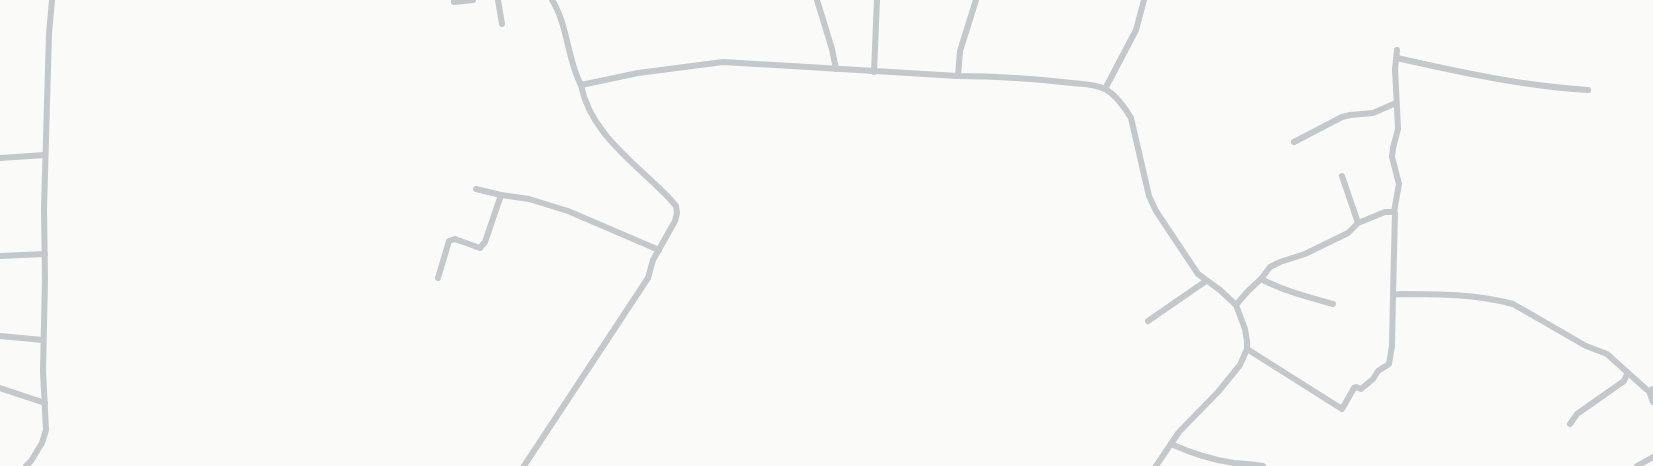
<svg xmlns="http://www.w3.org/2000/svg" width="1653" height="466" font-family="'Fira Sans',sans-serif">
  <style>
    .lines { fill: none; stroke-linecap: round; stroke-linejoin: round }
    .minor { stroke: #c3c8cc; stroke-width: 6 }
  </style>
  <rect width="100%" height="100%" fill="#fafaf8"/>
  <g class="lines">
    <g class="minor">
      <path d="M498,0L502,24"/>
      <path d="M552,0C568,25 567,59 581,85L638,73L723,62L958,76C996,76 1034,79 1072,83C1082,84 1095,84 1105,89C1115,94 1126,109 1131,118L1149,196L1156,211L1198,274L1220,290L1236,305L1245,329L1247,341V349L1240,365L1218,392L1179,432L1156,466"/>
      <path d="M817,0L832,49L836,69"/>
      <path d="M454,2L473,0"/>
      <path d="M1397,58C1459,72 1523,86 1588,90"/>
      <path d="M874,72L877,0"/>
      <path d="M958,76L960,51L976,0"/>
      <path d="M1105,89L1136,30L1144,0"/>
      <path d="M1294,142L1342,117L1350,115L1373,113L1396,103"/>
      <path d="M0,158L45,155"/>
      <path d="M1342,176L1358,223"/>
      <path d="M476,189L501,195L529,199L568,211L659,250"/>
      <path d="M1394,212L1399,184L1392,157L1393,148L1398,129L1395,69L1397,50"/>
      <path d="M0,256L45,254"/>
      <path d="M438,278L449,241L455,239L480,248L485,242L501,195"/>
      <path d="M1261,279C1284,291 1308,297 1333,304"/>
      <path d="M1236,305L1248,291L1261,279L1270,267L1280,262L1305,254L1348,233L1358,223L1385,212H1392L1395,213L1393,295L1400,294C1437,294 1476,294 1513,304L1586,346L1607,354L1646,389L1649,391L1653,389"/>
      <path d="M1148,321L1206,281"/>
      <path d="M0,336L43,340"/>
      <path d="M1247,349L1342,409L1354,388L1356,387L1361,389L1373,379L1378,371L1389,364L1392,346L1393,295"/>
      <path d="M0,388L45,403"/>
      <path d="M1649,391L1653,402"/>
      <path d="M1570,424L1577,414L1624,381L1627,374"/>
      <path d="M1171,444C1191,453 1213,460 1234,463C1244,464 1253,464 1263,466"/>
      <path d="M26,466L31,461L42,443L46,430L43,371L45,279L44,209L49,34L52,0"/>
      <path d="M524,466L648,278L653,260L675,221L677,213L676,206L670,199C638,165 590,134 581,85"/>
      <path d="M1637,466L1653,457"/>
    </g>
  </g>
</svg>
